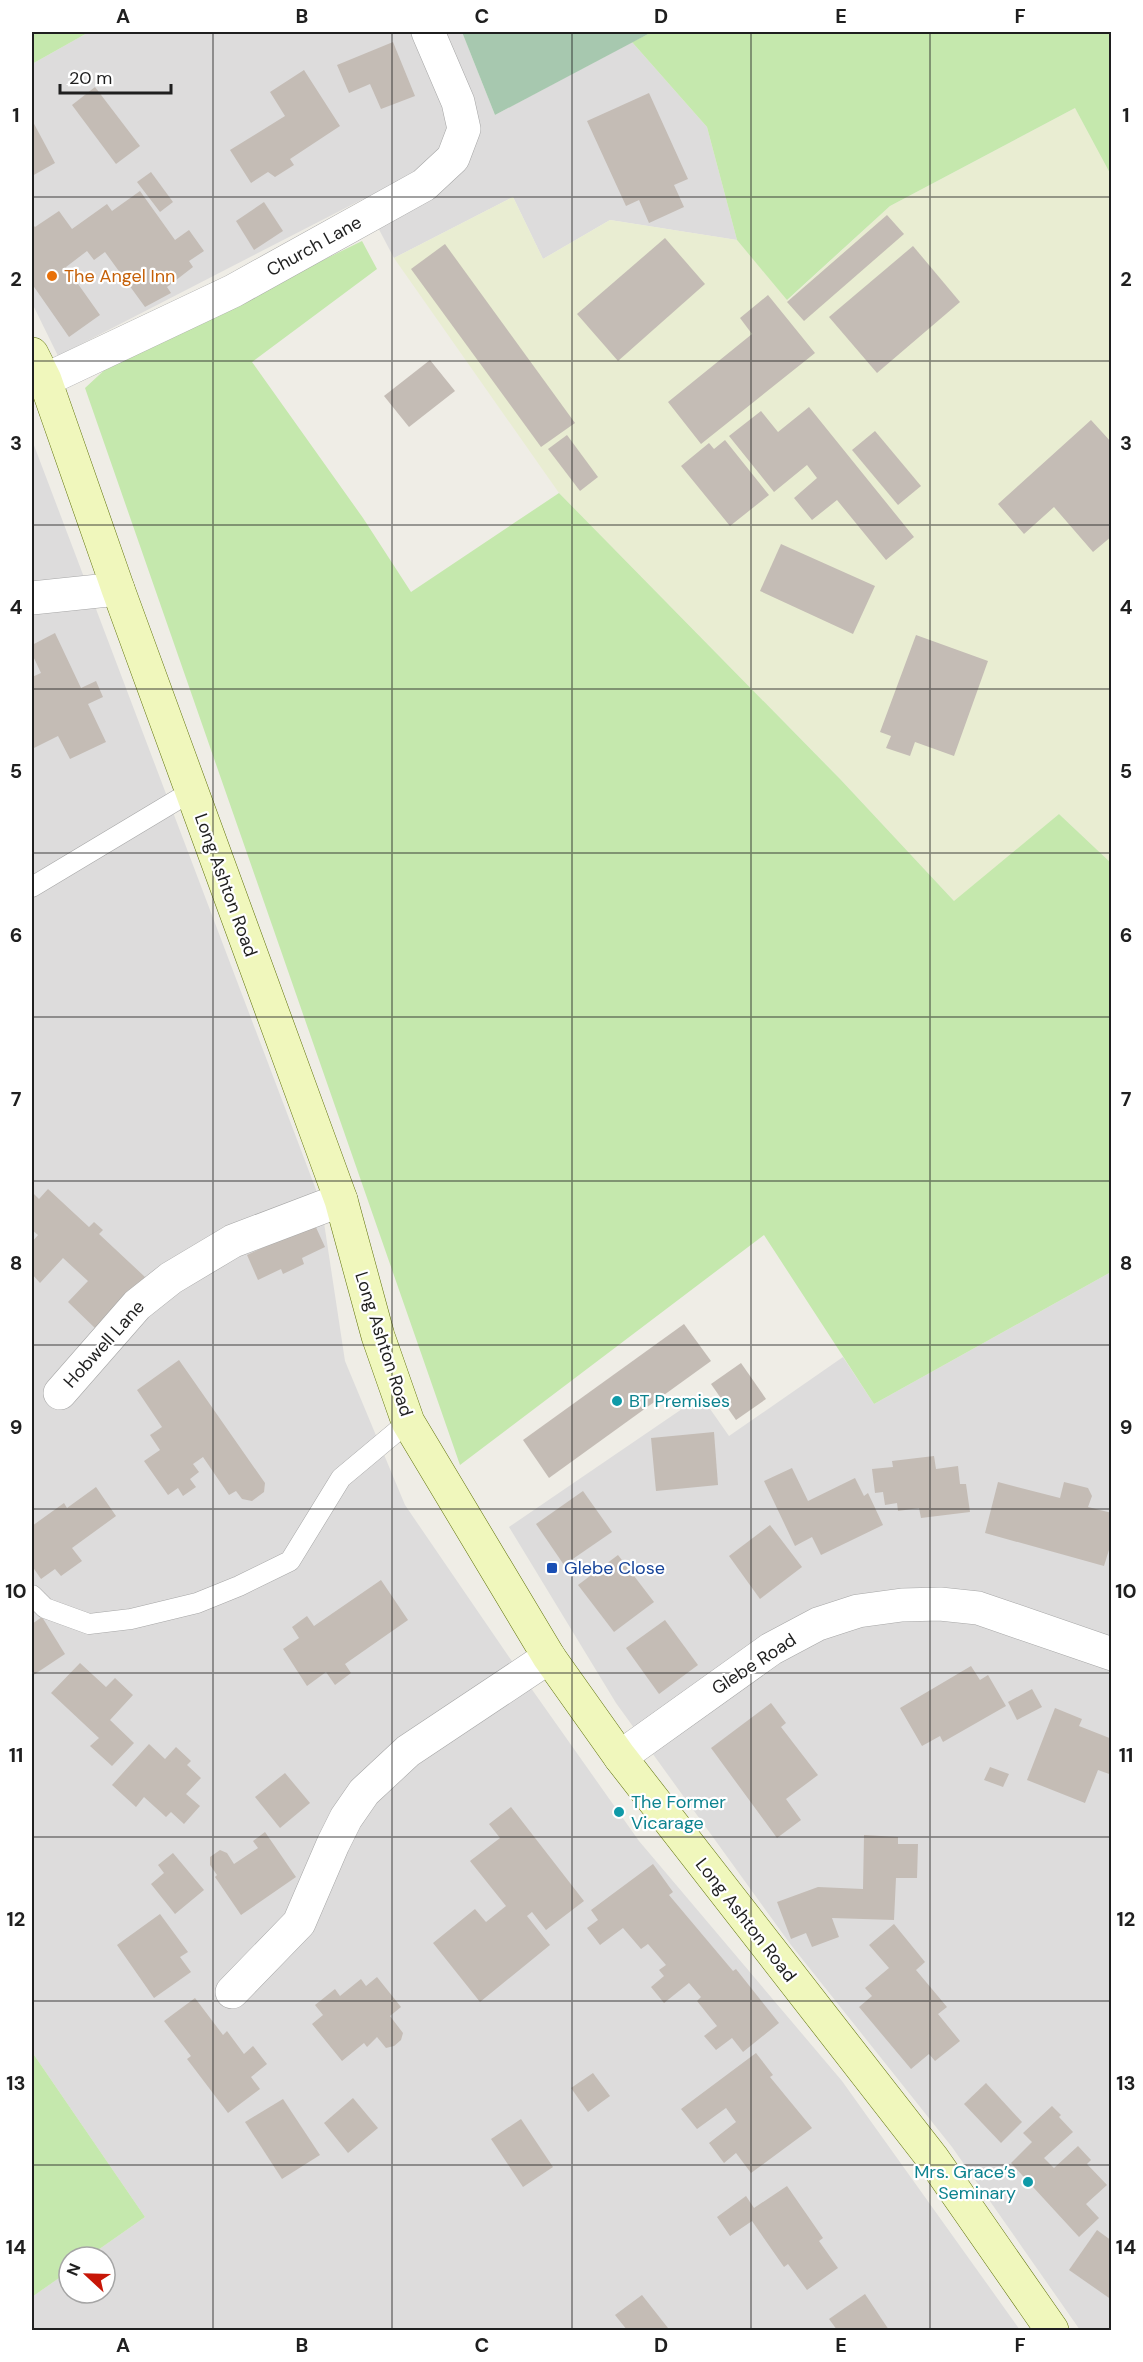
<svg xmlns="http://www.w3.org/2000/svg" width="1143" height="2362" font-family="'DM Sans',sans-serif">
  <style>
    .residential { fill: #dddcdc }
    .farmland { fill: #e9edd2 }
    .grass { fill: #c5e8ad }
    .cemetery { fill: #a7c8af }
    .building { fill: #c4bcb5 }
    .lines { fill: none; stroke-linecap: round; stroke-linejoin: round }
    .lane-casing { stroke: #a6a6a6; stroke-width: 21 }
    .street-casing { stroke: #a6a6a6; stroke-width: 34 }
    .secondary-casing { stroke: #5f7309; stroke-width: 34 }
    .lane { stroke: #fff; stroke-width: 20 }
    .street { stroke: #fff; stroke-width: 33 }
    .secondary { stroke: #f0f7bc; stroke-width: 33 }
    .grid { fill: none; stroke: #1f1f1f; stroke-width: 1.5; stroke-opacity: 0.55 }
    .food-dot { fill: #e8710a; stroke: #fff; stroke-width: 2 }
    .culture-dot { fill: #0f9aa8; stroke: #fff; stroke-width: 2 }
    .transit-dot { fill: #1a4fb4; stroke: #fff; stroke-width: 2 }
    .labels { text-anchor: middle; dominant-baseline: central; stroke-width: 4.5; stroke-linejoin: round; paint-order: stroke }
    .street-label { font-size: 18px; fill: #1f1f1f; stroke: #fff }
    .food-label { font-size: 18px; fill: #c56008; stroke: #fff; text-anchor: start }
    .culture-label { font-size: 18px; fill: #0d838f; stroke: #fff; text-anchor: start }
    .transit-label { font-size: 18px; fill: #164399; stroke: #fff; text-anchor: start }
    .neatline { fill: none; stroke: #1f1f1f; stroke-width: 2 }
    .grid-label { font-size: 20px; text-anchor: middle; font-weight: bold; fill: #1f1f1f }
  </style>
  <rect width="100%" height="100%" fill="#efede6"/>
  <g class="residential">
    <path d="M89,32H462L495,115L632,42L707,127L737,240L610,220L543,259L513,197L394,258L363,199L58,356L32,303V64Z"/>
    <path d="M32,440L321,1203L345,1361L405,1505L509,1657L639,1841L842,2081L1020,2330H32V2297L69,2271V2293H105V2257H88L145,2217L32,2052Z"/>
    <path d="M1111,1272V2330H1080L952,2147L791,1945L616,1703L509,1527L701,1396L729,1436L843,1357L874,1404Z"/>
  </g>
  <path class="farmland" d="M1075,108L1112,175L1111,863L1059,814L955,902L841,780L559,493L394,258L513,197L543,259L610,220L737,240L788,300L890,206Z"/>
  <g class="grass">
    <path d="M32,32H89L32,64Z"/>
    <path d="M652,32H1111V175L1075,108L890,206L787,300L737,240L707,127L632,42Z"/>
    <path d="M362,241L377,269L252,362L363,518L411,592L559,493L841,780L954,901L1059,814L1111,863V1272L874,1404L764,1235L460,1465L85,388L111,364Z"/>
    <path d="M32,2052L145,2217L88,2257H69V2271L32,2297Z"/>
  </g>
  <path class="cemetery" d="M462,32H652L495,115Z"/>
  <g class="building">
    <path d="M393,42L415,96L381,109L370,84L349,93L337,65Z"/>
    <path d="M304,70L340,126L290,159L294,165L275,177L268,172L251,183L230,150L285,116L270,92Z"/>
    <path d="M95,87L140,146L116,164L72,105Z"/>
    <path d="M649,93L688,179L674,185L684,207L649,223L639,200L626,206L587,121Z"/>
    <path d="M32,120L55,163L32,176Z"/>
    <path d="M151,172L173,202L160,212L137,182Z"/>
    <path d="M140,191L175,240L189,230L204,251L189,261L193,267L167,287L171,293L145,307L105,252L94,260L87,251L66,267L100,315L69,337L32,284V227L34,226L35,227L59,211L72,229L107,204L112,211Z"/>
    <path d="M264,202L283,231L254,250L236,221Z"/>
    <path d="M887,215L904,234L804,321L787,302Z"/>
    <path d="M665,238L705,284L618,361L577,314Z"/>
    <path d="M445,244L575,423L541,447L411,269Z"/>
    <path d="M913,246L960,302L877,373L829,317Z"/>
    <path d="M768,295L815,353L701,444L668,402L752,334L740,318Z"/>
    <path d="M430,360L455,391L409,427L384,396Z"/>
    <path d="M809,407L914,537L886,560L837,500L812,520L794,498L817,478L807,465L774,492L729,436L761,411L778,432Z"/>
    <path d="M1091,420L1112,443V536L1093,552L1054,507L1024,534L998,504Z"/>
    <path d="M875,431L921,486L898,505L852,450Z"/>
    <path d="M567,435L598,477L580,491L548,449Z"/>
    <path d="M725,440L769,495L730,526L681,466L709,443L714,449Z"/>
    <path d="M781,544L875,586L853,634L760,591Z"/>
    <path d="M55,633L81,688L96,681L103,697L88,704L106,742L70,759L58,736L32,749V677L41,673L32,654V645Z"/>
    <path d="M916,635L988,661L954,756L915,742L910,756L886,748L891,736L880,732Z"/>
    <path d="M48,1189L89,1227L94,1222L103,1230L99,1234L145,1277L96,1329L68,1302L88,1281L63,1258L40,1283L32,1274V1242L38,1235L32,1230V1192L39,1199Z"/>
    <path d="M314,1223L325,1247L302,1258L304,1264L283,1274L281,1269L258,1280L247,1255Z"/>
    <path d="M684,1324L711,1361L549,1478L523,1440Z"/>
    <path d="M179,1360L265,1483L264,1492L252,1501L242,1499L236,1491L229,1495L203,1457L193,1464L199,1472L190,1479L196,1487L183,1496L178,1488L168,1495L144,1461L160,1450L150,1435L162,1427L137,1390Z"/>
    <path d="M741,1363L766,1399L736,1420L711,1384Z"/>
    <path d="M714,1432L718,1485L656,1491L651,1438Z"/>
    <path d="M934,1456L936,1469L958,1466L960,1484H966L970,1512L921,1518L919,1508L898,1511L897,1503L885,1505L883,1492L875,1493L872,1469L893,1467L892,1461Z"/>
    <path d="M792,1468L808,1501L855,1478L864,1496L868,1493L883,1525L821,1555L812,1537L795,1546L764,1481Z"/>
    <path d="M998,1482L1060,1498L1064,1482L1088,1488L1092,1496L1088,1507L1112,1513V1540L1104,1566L985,1533Z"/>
    <path d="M96,1487L116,1516L72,1548L82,1561L61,1576L55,1569L41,1579L32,1566V1526L64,1503L67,1508Z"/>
    <path d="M583,1491L612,1532L564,1565L536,1524Z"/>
    <path d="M770,1525L802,1567L760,1599L729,1556Z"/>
    <path d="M618,1555L654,1602L614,1632L578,1585Z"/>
    <path d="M381,1580L408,1620L345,1664L351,1673L335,1685L326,1672L307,1686L283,1649L299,1638L292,1627L307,1616L314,1626Z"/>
    <path d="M42,1617L65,1654L32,1676V1624Z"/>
    <path d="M665,1620L698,1665L659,1694L626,1648Z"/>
    <path d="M80,1663L106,1687L115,1678L133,1695L110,1720L134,1743L112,1766L90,1746L99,1738L51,1693Z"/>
    <path d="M971,1666L980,1680L988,1675L1006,1706L943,1742L940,1736L922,1746L900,1708Z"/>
    <path d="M1032,1689L1042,1707L1017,1720L1008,1702Z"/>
    <path d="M771,1703L786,1723L781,1727L818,1775L786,1799L801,1820L777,1838L711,1748Z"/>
    <path d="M1055,1708L1082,1719L1079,1726L1112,1739V1775L1098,1770L1085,1803L1027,1780Z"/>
    <path d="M149,1744L165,1759L176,1747L191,1761L187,1765L201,1778L186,1794L200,1806L184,1824L171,1812L166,1817L144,1797L136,1807L112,1785Z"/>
    <path d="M990,1767L1009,1774L1003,1787L984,1780Z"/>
    <path d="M285,1773L310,1803L280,1828L255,1797Z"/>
    <path d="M511,1807L584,1901L546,1930L532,1912L527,1916L550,1945L480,2002L433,1943L475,1909L486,1922L506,1906L470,1861L500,1838L489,1824Z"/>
    <path d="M265,1832L296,1877L241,1915L215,1877L217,1875L210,1865V1857L220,1850L227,1853L234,1864L258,1848L253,1841Z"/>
    <path d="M864,1835L898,1837V1844H918L917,1878H896L894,1920L832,1918L839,1937L812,1947L806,1933L791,1939L777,1902L818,1887L863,1889Z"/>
    <path d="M173,1853L204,1890L175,1914L151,1884L164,1873L158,1865Z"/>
    <path d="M653,1864L673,1892L669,1895L733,1971L736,1969L779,2023L743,2052L732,2038L716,2050L704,2036L717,2026L697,2001L701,1997L689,1983L664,2003L651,1987L664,1976L659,1970L666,1965L648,1944L641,1949L623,1928L600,1945L587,1928L598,1920L591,1910Z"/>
    <path d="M160,1914L188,1952L180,1957L191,1972L154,1998L117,1945Z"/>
    <path d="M894,1924L925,1962L916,1970L947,2007L938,2014L960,2041L935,2061L929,2054L911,2069L859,2007L872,1996L865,1988L889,1968L869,1945Z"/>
    <path d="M377,1977L401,2007L390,2016L403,2033L401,2040L394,2046L386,2048L377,2037L367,2047L364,2043L342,2061L312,2024L323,2015L315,2005L335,1989L340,1996L361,1979L366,1986Z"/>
    <path d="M195,1998L223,2035L227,2031L244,2054L253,2046L267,2064L251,2077L260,2089L228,2113L187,2059L191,2056L164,2021Z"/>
    <path d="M756,2053L773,2075L770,2077L812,2128L751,2173L736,2153L724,2163L709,2143L736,2122L726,2108L697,2129L681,2109Z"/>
    <path d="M593,2073L610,2096L588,2112L571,2088Z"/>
    <path d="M986,2083L1022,2122L1001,2143L964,2104Z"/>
    <path d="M353,2098L378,2128L348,2153L324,2123Z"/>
    <path d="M283,2099L320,2155L282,2179L245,2122Z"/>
    <path d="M1052,2106L1061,2115L1059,2117L1073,2132L1044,2158L1054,2168L1078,2146L1091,2160L1087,2164L1107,2185L1086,2204L1099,2218L1079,2237L1011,2163L1032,2142L1023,2133Z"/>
    <path d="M521,2119L553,2167L523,2187L491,2139Z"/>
    <path d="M787,2186L823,2238L819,2241L838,2268L807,2290L788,2264L784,2267L752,2221L730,2236L717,2217L746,2196L754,2208Z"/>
    <path d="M1097,2230L1112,2241V2300L1069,2270Z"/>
    <path d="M865,2294L889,2330H837L829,2319Z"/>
    <path d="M642,2295L668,2328L665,2330H627L615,2315Z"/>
  </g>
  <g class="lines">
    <g class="lane-casing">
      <g id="lane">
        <path d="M32,887L192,791"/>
        <path d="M32,1595L45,1608L89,1624L131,1619L197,1603L239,1586L290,1561L341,1478L408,1422"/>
      </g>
    </g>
    <g class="street-casing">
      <g id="street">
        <path d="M45,380L233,291L424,185L453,158L464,129L458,102L428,32"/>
        <path d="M32,598L118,589"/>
        <path d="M60,1393L137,1305L171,1278L233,1241L341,1200"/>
        <path d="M620,1757L771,1649L818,1624L858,1611L902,1605L940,1604L978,1608L1112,1654"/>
        <path d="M232,1992L299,1923L333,1844L346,1818L364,1792L408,1751L549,1657"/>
      </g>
    </g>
    <g class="secondary-casing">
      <path id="secondary" d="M32,354L45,380L118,589L341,1200L378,1336L408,1422L549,1657L620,1757L933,2159L1052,2330"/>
    </g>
    <use href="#lane" class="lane"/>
    <use href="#street" class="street"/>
    <use href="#secondary" class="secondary"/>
  </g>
  <path class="grid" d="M213,32V2330M392,32V2330M572,32V2330M751,32V2330M930,32V2330M32,197H1112M32,361H1112M32,525H1112M32,689H1112M32,853H1112M32,1017H1112M32,1181H1112M32,1345H1112M32,1509H1112M32,1673H1112M32,1837H1112M32,2001H1112M32,2165H1112"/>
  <circle class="food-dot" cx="52" cy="276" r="6"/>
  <g class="culture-dot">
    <circle cx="617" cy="1401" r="6"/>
    <circle cx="619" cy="1812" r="6"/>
    <circle cx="1028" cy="2182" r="6"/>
  </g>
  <rect class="transit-dot" x="546" y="1562" width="12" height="12" rx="3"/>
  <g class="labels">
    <g class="street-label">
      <text transform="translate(314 246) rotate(-29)">Church Lane</text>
      <text transform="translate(226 885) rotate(70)">Long Ashton Road</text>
      <text transform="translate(104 1344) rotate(-48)">Hobwell Lane</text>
      <text transform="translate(384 1344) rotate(72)">Long Ashton Road</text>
      <text transform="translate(754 1664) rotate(-33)">Glebe Road</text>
      <text transform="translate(746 1920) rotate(52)">Long Ashton Road</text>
    </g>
    <g class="food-label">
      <text x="64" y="276">The Angel Inn</text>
    </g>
    <g class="culture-label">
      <text x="629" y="1401">BT Premises</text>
      <text x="631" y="1802">The Former<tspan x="631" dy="21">Vicarage</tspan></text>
      <text x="1016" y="2172" text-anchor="end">Mrs. Grace’s<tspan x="1016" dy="21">Seminary</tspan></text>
    </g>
    <g class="transit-label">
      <text x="564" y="1568">Glebe Close</text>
    </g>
  </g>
  <rect width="1143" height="2362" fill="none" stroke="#ffffff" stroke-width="66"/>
  <g transform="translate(87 2275) rotate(292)"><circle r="28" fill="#ffffff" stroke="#a5a5a5" stroke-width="1.5"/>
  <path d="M0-4.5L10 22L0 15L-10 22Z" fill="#c71607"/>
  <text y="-9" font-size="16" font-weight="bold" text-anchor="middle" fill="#1f1f1f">N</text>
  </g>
  <path d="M60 84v9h111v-9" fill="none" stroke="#1f1f1f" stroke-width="3"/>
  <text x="69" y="84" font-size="18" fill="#1f1f1f" stroke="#ffffff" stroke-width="4.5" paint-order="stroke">20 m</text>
  <rect x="33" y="33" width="1077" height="2296" class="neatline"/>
  <g class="grid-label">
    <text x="123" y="23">A</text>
    <text x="302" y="23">B</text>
    <text x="482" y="23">C</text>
    <text x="661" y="23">D</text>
    <text x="841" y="23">E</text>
    <text x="1020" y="23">F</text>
    <text x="16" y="122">1</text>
    <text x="1126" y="122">1</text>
    <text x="16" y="286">2</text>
    <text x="1126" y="286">2</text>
    <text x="16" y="450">3</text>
    <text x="1126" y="450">3</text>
    <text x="16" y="614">4</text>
    <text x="1126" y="614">4</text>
    <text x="16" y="778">5</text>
    <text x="1126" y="778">5</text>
    <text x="16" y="942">6</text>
    <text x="1126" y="942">6</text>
    <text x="16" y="1106">7</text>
    <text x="1126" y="1106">7</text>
    <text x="16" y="1270">8</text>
    <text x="1126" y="1270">8</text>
    <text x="16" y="1434">9</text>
    <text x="1126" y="1434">9</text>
    <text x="16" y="1598">10</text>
    <text x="1126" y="1598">10</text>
    <text x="16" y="1762">11</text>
    <text x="1126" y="1762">11</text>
    <text x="16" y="1926">12</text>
    <text x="1126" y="1926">12</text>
    <text x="16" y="2090">13</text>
    <text x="1126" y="2090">13</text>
    <text x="16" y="2254">14</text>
    <text x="1126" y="2254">14</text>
    <text x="123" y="2352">A</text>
    <text x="302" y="2352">B</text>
    <text x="482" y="2352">C</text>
    <text x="661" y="2352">D</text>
    <text x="841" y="2352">E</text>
    <text x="1020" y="2352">F</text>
  </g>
</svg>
